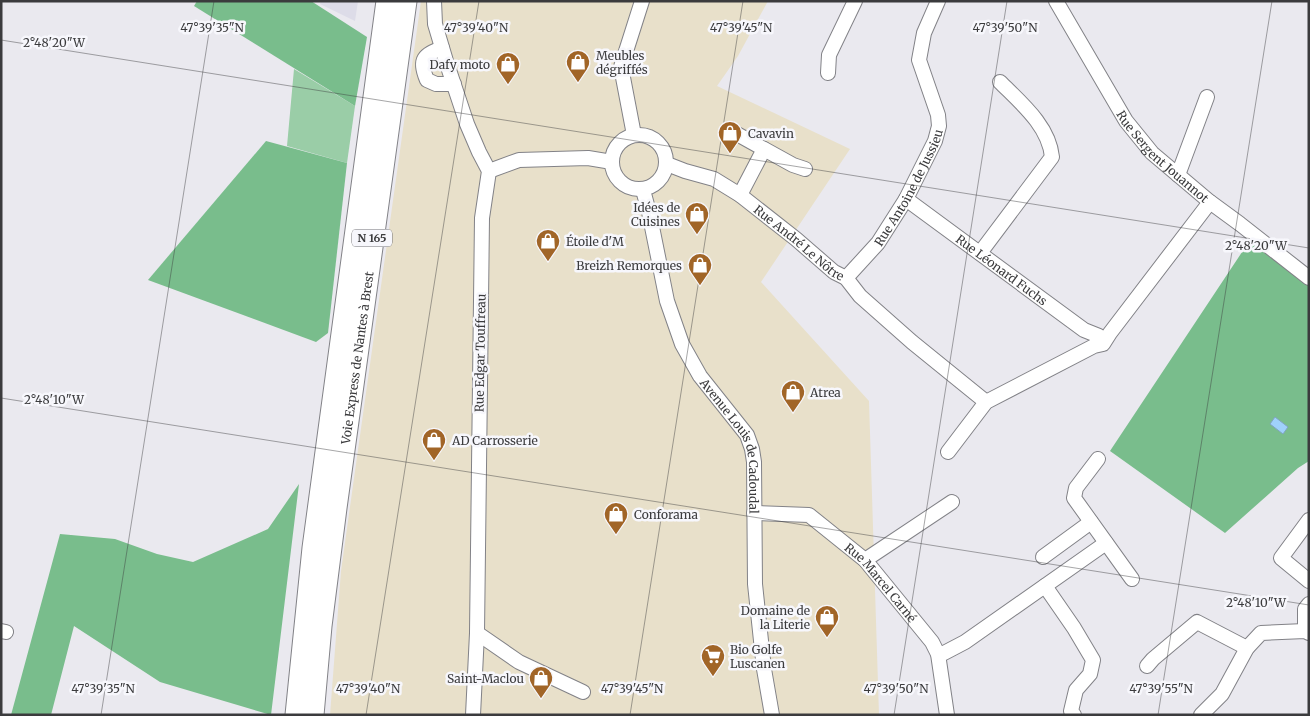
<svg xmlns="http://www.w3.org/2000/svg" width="1310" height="716" font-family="Merriweather,serif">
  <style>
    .commercial { fill: #e8e0ca }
    .built { fill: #dddce8 }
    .green { fill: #9acda7 }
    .forest { fill: #79bd8c }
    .water { fill: #9fd1fb; stroke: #81a4c2 }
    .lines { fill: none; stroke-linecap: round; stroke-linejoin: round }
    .minor-casing { stroke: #828287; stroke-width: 16 }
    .highway-casing { stroke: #828287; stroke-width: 23 }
    .minor { stroke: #fff; stroke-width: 14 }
    .highway { stroke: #fff; stroke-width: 21 }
    .ticks { fill: none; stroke: #3b3b3d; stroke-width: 1; stroke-opacity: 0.45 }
    .labels { text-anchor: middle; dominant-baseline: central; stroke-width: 5; stroke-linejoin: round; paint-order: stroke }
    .shield { fill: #f7f7fc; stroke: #737376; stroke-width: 1 }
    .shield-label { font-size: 11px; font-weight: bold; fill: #3b3b3d }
    .poi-label { font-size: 12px; fill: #3b3b3d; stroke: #f7f7fc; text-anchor: start }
    .street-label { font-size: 12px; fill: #3b3b3d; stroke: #f7f7fc }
    .ticks-label { font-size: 12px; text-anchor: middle; fill: #3b3b3d; stroke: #f7f7fc; stroke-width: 5; stroke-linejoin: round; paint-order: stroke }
  </style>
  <rect width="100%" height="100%" fill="#eae9ef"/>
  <path class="commercial" d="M421,1H768L738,56L717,86L850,149L761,282L869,401L879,715H330L341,571Z"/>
  <path class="built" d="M321,1H358L355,21L320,4Z"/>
  <path class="green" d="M294,69L355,106L347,163L287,146Z"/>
  <g class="forest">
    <path d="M197,1H311L367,37L355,106L194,6Z"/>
    <path d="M266,141L347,163L328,333L316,342L148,280Z"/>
    <path d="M1254,234L1309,282V461L1298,468L1225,533L1110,451Z"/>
    <path d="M299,484L271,715L160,682L74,626L51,715H11L60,534L115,539L157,554L193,562L268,529Z"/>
  </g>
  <path class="water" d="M1275,417L1288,427L1283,434L1270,424Z"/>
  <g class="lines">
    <g class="minor-casing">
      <g id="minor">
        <path d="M434,1L435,24L446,61L467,124L479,152L489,171L482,218L477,633L473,715"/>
        <path id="s1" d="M1056,1L1126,121L1152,153L1210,202L1240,224L1309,278"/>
        <path d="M442,48C424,55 418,59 427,80L436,84H454"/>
        <path d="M828,73L829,55L855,1"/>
        <path d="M737,134L764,149"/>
        <circle cx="639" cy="162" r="27"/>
        <path d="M634,135L621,67L642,1"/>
        <path id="s2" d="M667,164L685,171L714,179L740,195L796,239L834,272L846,278L860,296L912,342L986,402"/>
        <path d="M489,171L519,160L588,158L612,162"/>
        <path d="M1178,175L1207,97"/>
        <path id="s3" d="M643,190L649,212L667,301L682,344L700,376L747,435L752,449L754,462L755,584L764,669L772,715"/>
        <path d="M740,195L764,149L793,165L805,169"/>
        <path id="s4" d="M906,199L1084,330L1099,336"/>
        <path d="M980,253L1052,157C1049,126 1021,103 1000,82"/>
        <path id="s5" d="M846,278L878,243L906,199L935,141L939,126L938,115L919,60L924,33L938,1"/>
        <path d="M948,452L986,402L1094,346L1103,344L1110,333L1210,202"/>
        <path d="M1098,459L1076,488L1074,498L1132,579"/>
        <path id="s6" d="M754,513L809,515L865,560L932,642L938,654L947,715"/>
        <path d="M1309,520L1281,558L1309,581"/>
        <path d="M1043,557L1091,522"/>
        <path d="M865,560L952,502"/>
        <path d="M1045,586L1074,628L1093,660L1090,674L1076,690L1071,711L1074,715"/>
        <path d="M1,631L6,632"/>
        <path d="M1305,631V609L1309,604"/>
        <path d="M477,633L519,662L583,692"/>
        <path d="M938,654L944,653L965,642L1106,543"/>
        <path d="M1147,666L1153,659L1197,622L1247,648"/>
        <path d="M1201,715L1222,694L1247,648L1261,633L1305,631L1309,633"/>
      </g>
    </g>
    <g class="highway-casing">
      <g id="highway">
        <path d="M296,715L313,548L387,1"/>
        <path id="s7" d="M313,715L321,626L336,508L406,1"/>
      </g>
    </g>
    <use href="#minor" class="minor"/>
    <use href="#highway" class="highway"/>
  </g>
  <path class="ticks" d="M1,40L1309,248M1,398L1309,605M101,715L214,1M366,715L479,1M630,715L743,1M894,715L1007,1M1158,715L1272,1"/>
  <defs>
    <g id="shop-pin" transform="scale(1.25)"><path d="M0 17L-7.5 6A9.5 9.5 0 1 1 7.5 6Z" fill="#a16527" stroke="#f7f7fc"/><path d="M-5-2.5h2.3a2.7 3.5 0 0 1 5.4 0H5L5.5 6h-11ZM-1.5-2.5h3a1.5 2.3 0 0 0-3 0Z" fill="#fff"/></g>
    <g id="supermarket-pin" transform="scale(1.25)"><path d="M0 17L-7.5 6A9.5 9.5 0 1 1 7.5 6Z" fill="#a16527" stroke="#f7f7fc"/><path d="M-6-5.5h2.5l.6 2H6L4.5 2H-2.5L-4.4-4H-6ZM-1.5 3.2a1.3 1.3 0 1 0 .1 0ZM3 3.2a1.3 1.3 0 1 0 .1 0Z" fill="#fff"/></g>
  </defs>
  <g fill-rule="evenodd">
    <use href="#shop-pin" x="578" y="62"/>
    <use href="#shop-pin" x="508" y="64"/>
    <use href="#shop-pin" x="730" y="133"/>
    <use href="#shop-pin" x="697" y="214"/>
    <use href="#shop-pin" x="548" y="241"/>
    <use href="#shop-pin" x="700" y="265"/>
    <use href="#shop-pin" x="793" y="392"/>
    <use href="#shop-pin" x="434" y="440"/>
    <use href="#shop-pin" x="616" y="514"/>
    <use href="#shop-pin" x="827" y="617"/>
    <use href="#supermarket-pin" x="713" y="656"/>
    <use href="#shop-pin" x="541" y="678"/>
  </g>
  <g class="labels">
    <rect class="shield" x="352" y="229.5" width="40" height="17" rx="4"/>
    <g class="shield-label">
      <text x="372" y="238">N 165</text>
    </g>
    <g class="poi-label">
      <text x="596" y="55">Meubles<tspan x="596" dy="14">dégriffés</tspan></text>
      <text x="490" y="64" text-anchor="end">Dafy moto</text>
      <text x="748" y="133">Cavavin</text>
      <text x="680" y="207" text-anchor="end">Idées de<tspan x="680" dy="14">Cuisines</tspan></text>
      <text x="566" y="241">Étoile d'M</text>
      <text x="682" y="265" text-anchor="end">Breizh Remorques</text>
      <text x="810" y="392">Atrea</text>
      <text x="452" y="440">AD Carrosserie</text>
      <text x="634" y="514">Conforama</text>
      <text x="810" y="610" text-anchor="end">Domaine de<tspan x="810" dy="14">la Literie</tspan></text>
      <text x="730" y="649">Bio Golfe<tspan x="730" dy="14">Luscanen</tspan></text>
      <text x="524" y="678" text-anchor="end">Saint-Maclou</text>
    </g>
    <g class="street-label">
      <text stroke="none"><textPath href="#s1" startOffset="190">Rue Sergent Jouannot</textPath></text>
      <text stroke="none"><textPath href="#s5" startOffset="111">Rue Antoine de Jussieu</textPath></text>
      <text stroke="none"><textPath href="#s2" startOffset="156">Rue André Le Nôtre</textPath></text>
      <text stroke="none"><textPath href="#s4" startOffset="119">Rue Léonard Fuchs</textPath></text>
      <text transform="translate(480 353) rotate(-89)">Rue Edgar Touffreau</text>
      <text stroke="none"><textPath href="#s7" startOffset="360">Voie Express de Nantes à Brest</textPath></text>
      <text stroke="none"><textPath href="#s3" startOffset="276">Avenue Louis de Cadoudal</textPath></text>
      <text stroke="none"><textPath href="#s6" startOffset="154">Rue Marcel Carné</textPath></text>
    </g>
  </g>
  <g class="ticks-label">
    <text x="212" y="32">47°39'35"N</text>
    <text x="476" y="32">47°39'40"N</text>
    <text x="741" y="32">47°39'45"N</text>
    <text x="1005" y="32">47°39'50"N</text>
    <text x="54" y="47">2°48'20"W</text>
    <text x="1256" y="250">2°48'20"W</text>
    <text x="54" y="404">2°48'10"W</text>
    <text x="1256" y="607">2°48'10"W</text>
    <text x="103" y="693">47°39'35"N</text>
    <text x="368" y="693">47°39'40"N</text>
    <text x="632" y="693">47°39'45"N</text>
    <text x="896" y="693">47°39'50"N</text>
    <text x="1161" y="693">47°39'55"N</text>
  </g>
  <rect width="1310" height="716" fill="none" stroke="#3b3b3d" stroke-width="5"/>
</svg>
